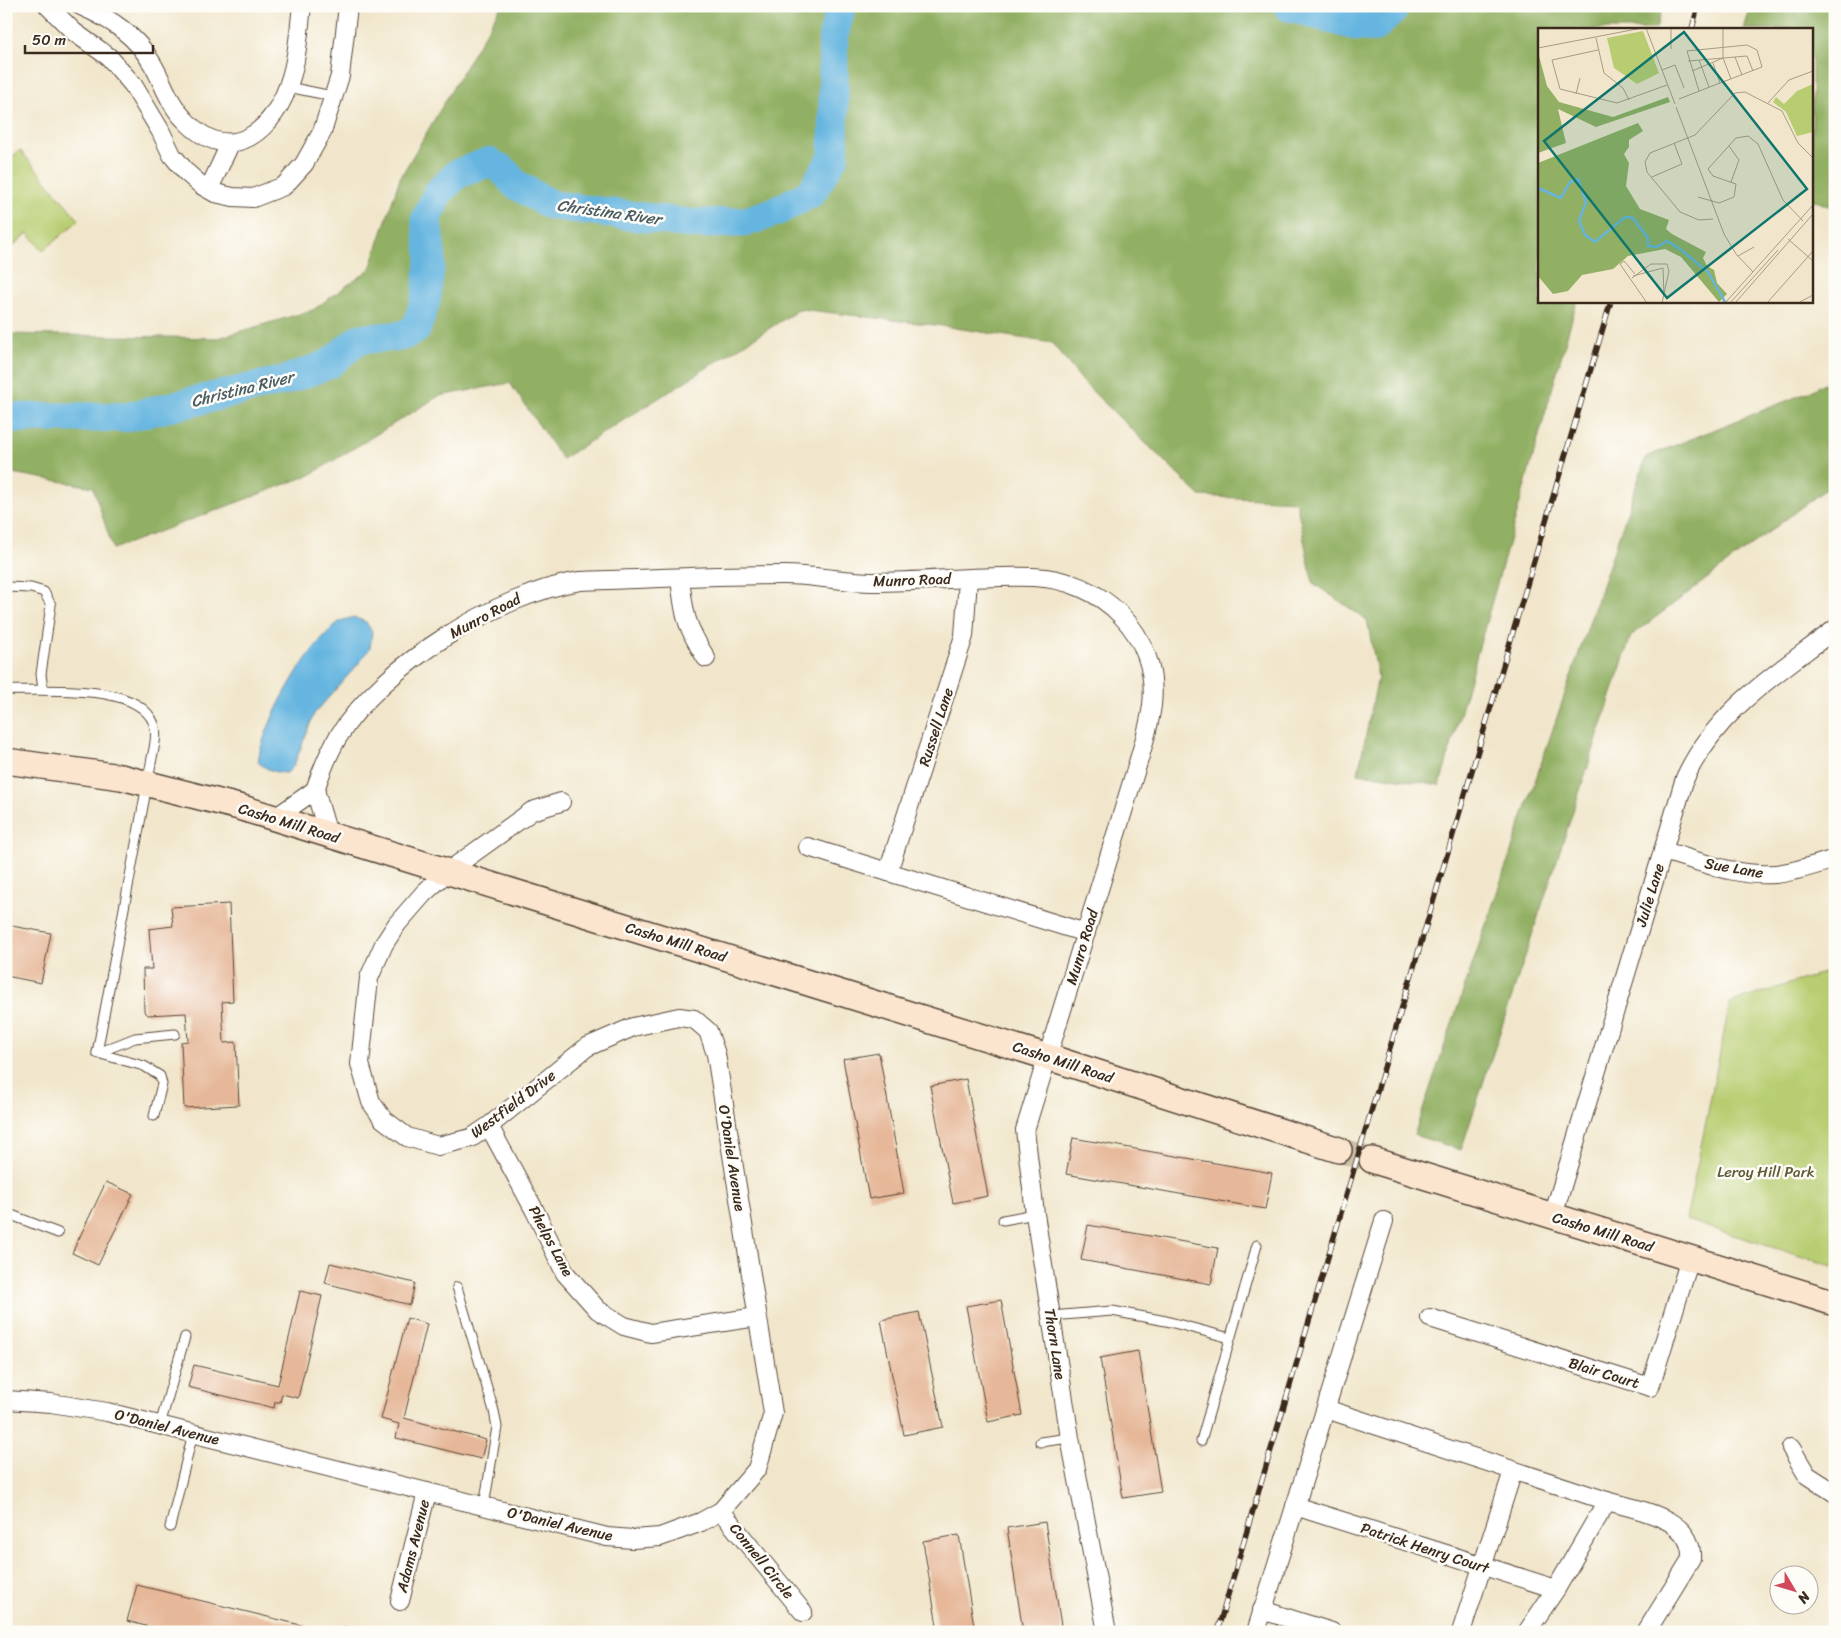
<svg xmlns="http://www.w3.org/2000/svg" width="1841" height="1638" font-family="Sriracha,sans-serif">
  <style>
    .green { fill: #b8cd71; stroke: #7a7c48 }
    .forest { fill: #92b063; stroke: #666d40 }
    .water { fill: #65b5e0; stroke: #50707f }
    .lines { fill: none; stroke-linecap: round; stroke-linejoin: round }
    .river { stroke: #65b5e0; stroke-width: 30 }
    .building { fill: #e6b798 }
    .secondary-tunnel { stroke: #cdc0a8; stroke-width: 25; stroke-dasharray: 25 12; stroke-linecap: butt }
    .lane-casing { stroke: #564638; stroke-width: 11 }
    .street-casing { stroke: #564638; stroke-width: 20 }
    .secondary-casing { stroke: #564638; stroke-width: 28 }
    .lane { stroke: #fff; stroke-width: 9 }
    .street { stroke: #fff; stroke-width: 18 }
    .secondary { stroke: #fbe5cf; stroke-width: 25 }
    .rail-casing { stroke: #3b2a1e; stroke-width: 5.5 }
    .rail { stroke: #fdfcf7; stroke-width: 4; stroke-dasharray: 11; stroke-linecap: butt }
    .labels { text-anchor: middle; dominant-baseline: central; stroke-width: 5; stroke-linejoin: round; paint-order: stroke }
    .street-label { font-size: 15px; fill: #3b2a1e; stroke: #fdfcf7 }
    .park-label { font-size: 15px; fill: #605b37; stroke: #fdfcf7 }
    .water-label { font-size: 16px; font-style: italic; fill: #4a5b62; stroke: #fdfcf7 }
    .inset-river { fill: none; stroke: #65b5e0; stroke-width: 2.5 }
    .inset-road { fill: none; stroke: #a89b86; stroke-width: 1 }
    .view { fill: #0f766e; fill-opacity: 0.15; stroke: #0f766e; stroke-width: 2.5 }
    .inset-edge { fill: none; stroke: #3b2a1e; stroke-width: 2.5 }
  </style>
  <rect width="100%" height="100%" fill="#fdfcf7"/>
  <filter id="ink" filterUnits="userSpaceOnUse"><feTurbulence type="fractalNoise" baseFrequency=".02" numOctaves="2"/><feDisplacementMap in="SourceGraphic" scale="10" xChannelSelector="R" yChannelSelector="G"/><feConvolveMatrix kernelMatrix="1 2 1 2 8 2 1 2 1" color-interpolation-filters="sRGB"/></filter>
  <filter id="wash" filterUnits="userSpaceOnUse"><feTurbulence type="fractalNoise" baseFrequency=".0096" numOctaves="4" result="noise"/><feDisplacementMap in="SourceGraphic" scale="20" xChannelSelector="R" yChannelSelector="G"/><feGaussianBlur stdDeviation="1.12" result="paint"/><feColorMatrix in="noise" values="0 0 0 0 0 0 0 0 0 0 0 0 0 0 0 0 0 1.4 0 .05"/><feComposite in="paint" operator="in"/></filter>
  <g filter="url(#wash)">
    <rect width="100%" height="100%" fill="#f1e6cb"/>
    <g class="green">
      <path d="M20,150L79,220L43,251L28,233L6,252V162Z"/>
      <path d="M1835,969V1267L1686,1220L1730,1003Z"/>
    </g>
    <g class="forest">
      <path d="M501,6H1663L1656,29H1540V301H1577L1440,785L1358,773L1378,677L1367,620L1313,583L1296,501L1200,496L1085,384L1052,343L943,326L800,309L562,459L510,383L439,396L310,475L113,549L93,487L6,472V334L218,338L313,310L370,269L400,178Z"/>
      <path d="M1751,6H1835V209L1812,199V29H1744Z"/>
      <path d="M1835,377V482L1631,636L1461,1150L1414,1135L1646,457L1811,391Z"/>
    </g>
    <path class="water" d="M353,617L366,622L372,632L370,648L359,663L314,714L294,765L287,773C275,773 267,770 258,762C263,723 307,646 339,622C343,619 349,619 353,617Z"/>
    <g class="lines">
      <g class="river">
        <path d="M1288,6L1357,26L1375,27L1393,10L1394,6"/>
        <path d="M6,418L127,417L286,380L329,364L359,339L402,336L416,329L426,299L431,256L426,219L438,193L457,174L489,162L504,171L515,184L551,205L693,224L744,222L775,212L811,193L834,156L833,38L841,6"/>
      </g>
    </g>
    <g id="blocks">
      <g class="building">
        <path d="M229,904L233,1001L222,1002L224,1043L236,1042L239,1105L184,1108L181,1042L188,1041L186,1013L148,1015L144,1011L143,969H152L149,929L173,926L171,907Z"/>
        <path d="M6,925L51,933L41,983L6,976Z"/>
        <path d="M879,1053L904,1193L869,1199L843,1059Z"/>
        <path d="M966,1079L988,1196L953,1203L930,1086Z"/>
        <path d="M1073,1138L1272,1173L1265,1209L1066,1174Z"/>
        <path d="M106,1182L133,1194L98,1265L72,1253Z"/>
        <path d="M1088,1225L1218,1248L1211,1284L1081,1260Z"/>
        <path d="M330,1263L415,1283L410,1305L325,1283Z"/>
        <path d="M300,1291L322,1296L298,1398L282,1394L280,1402H275L274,1408L188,1387L194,1365L278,1385Z"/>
        <path d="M1001,1300L1022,1415L988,1422L966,1306Z"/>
        <path d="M919,1312L943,1427L904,1435L881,1320Z"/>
        <path d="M407,1318L427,1324L404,1418L486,1440L481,1459L396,1438L399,1424L381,1419Z"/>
        <path d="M1138,1351L1161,1492L1123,1498L1100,1358Z"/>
        <path d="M1045,1522L1062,1632H1023L1007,1528Z"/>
        <path d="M959,1535L975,1632H938L923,1541Z"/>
        <path d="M137,1585L313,1628L312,1632H168L127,1621Z"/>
      </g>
    </g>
  </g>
  <g filter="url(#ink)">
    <use href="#blocks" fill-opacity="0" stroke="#564638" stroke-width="1"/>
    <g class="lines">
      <path class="secondary-tunnel" d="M1339,1150L1372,1160"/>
      <g class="lane-casing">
        <g id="lane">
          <path d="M288,87L332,96"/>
          <path d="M6,587L31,588L44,592L51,605L41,674L43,690"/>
          <path d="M6,690C42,692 138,681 154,724C158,734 154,748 152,758L97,1053L144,1066L160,1076L162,1084L154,1116"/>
          <path d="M97,1053L135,1038L175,1034"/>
          <path d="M6,1213L58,1233"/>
          <path d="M1003,1220L1035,1214"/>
          <path d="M457,1287L494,1411L497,1427L484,1506"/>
          <path d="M1051,1316L1112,1311L1166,1321L1230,1338"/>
          <path d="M160,1425L185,1337"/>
          <path d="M1201,1441L1257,1245"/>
          <path d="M1040,1442L1070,1438"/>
          <path d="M170,1527L193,1433"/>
          <path d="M346,1632H348"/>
        </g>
      </g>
      <g class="street-casing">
        <g id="street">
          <path d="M48,6L74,32L109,57L133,85L160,130L172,155L187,173L201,185L215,193L233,197L253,198L284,186L304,164L322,132L340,76L348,6"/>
          <path d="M81,6C111,19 137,36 153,65C164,84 169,104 185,120C231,169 276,130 291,77C298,55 299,29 302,6"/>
          <path d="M209,189L230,144"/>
          <path d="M680,578C684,615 686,626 706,658"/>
          <path d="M968,579L964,636L888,872L1086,933"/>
          <path d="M315,790C321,772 328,754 338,737C382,666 498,594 580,581C648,579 716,575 784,575C814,575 844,582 874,582C927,582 980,575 1033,577C1101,579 1160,634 1152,705C1150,722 1145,739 1140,756L1025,1130L1035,1214L1070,1438L1107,1632"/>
          <path d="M275,818L315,790L328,834"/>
          <path d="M808,847L888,872"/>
          <path d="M1663,851C1699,861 1737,877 1775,874C1795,872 1815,865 1835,859"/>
          <path d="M489,1126L535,1211L565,1273L598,1310L624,1326L651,1333L757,1317"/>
          <path d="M1553,1216L1685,778C1717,709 1777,674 1835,629"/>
          <path d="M1430,1318L1650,1387L1690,1259"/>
          <path d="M6,1400L51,1403L107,1412L607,1537L633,1539L660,1537L701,1522L721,1511L757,1469L773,1413L716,1054L708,1031L694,1019L679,1017L633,1027L587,1047L489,1126L471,1138L438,1146L407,1137L383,1119L371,1102L360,1064L369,978L384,944L397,924L424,893L447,872L532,811L561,802"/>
          <path d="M1326,1409L1607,1501C1637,1510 1694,1517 1691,1559L1646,1632"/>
          <path d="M1791,1448L1807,1475L1835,1493"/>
          <path d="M1295,1506L1556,1589"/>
          <path d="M721,1511L803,1612"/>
          <path d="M400,1601L427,1492"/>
          <path d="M1262,1610L1332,1632"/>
          <path d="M1256,1632L1384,1221"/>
          <path d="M1461,1632L1513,1471"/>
          <path d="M1527,1632L1556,1589L1607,1501"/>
        </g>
      </g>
      <g class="secondary-casing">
        <g id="secondary">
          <path d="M6,761L121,777L239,807L1048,1057L1339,1150"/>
          <path d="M1372,1160L1835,1303"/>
        </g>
      </g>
      <use href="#lane" class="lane"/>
      <use href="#street" class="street"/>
      <use href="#secondary" class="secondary"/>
      <g class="rail-casing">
        <g id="rail">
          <path d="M1692,29L1698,6"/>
          <path d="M1217,1632L1611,301"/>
        </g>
      </g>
      <use href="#rail" class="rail"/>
    </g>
  </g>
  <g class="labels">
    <g class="street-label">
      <text transform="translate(912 580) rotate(-2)">Munro Road</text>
      <text transform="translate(485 616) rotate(-28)">Munro Road</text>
      <text transform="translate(936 727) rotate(-72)">Russell Lane</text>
      <text transform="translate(289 823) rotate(17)">Casho Mill Road</text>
      <text transform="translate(1734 868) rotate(10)">Sue Lane</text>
      <text transform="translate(1650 895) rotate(-73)">Julie Lane</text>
      <text transform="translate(676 942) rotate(17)">Casho Mill Road</text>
      <text transform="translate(1082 947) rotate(-73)">Munro Road</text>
      <text transform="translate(1063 1062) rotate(18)">Casho Mill Road</text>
      <text transform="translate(513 1104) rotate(-37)">Westfield Drive</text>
      <text transform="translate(732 1158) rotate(81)">O'Daniel Avenue</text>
      <text transform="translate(1603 1232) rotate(17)">Casho Mill Road</text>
      <text transform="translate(551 1241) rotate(62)">Phelps Lane</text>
      <text transform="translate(1055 1344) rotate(81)">Thorn Lane</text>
      <text transform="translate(1604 1373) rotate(17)">Blair Court</text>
      <text transform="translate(167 1427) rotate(14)">O'Daniel Avenue</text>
      <text transform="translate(560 1524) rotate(13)">O'Daniel Avenue</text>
      <text transform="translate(413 1546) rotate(-76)">Adams Avenue</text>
      <text transform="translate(1425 1548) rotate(18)">Patrick Henry Court</text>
      <text transform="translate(762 1561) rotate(51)">Connell Circle</text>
    </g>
    <g class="park-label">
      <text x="1766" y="1172">Leroy Hill Park</text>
    </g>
    <g class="water-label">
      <text transform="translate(609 212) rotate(8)">Christina River</text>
      <text transform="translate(242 389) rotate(-14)">Christina River</text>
    </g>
  </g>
  <g transform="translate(1538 28)">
    <rect width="275" height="275" fill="#f1e6cb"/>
    <path d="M105,3L121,45L99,56L76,40L69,10ZM275,56V104L259,108L248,84L235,74L238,69L246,76L259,63Z" fill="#b8cd71"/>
    <path d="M0,24L9,58L21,74L75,89L130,69L132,74L58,99L20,81L28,115L0,125ZM100,95L105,103L91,112V119L86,126L91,135L88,158L102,181L131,192L128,201L134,206L168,224L165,230L169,238L176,242L179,255L189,266L181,274L143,229L127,221L90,228L75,241L44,247L30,263L15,266L0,248V135Z" fill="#92b063"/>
    <path class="inset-river" d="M0,160L23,170L32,154L40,151L48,174L41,193L47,207L57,214L87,189L95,190L110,210V218L119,219L129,213L142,221L170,244L187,274"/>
    <path class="inset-road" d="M108,0L137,76M133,0V21M58,10L66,45L85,60L91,72M0,20L104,0M60,22L14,32L22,61L79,75L129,57M197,29L204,47M185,30L193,51M161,32L171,59M150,33L209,28L215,43M175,35L182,55M124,42L137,37L146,60M154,43L185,30V0M38,66L42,50M141,71L182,55L224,39L219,22L209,17L149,23L161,63M230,75L251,52L275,43M138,79L186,206L198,226L215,244M191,118L201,132L193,154M114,149L144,136L136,115M160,169L181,175L196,169L198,156L175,148L170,141L198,110L210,108L220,116L245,172L265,193M175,191L161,192L142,184L109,144L107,134L112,125L157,107L197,65L207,64L244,83L260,115L275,130M250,211L275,233M200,228L216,219M97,246L86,233L82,236L109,275M95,248L125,240L126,267M94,250L113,236H129L131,243L124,275M198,274L275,186M187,275L275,177M192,275L240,222M229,275L275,223M260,275L275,267"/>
    <path class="view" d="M146,4L269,161L129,270L6,113Z"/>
    <rect width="275" height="275" class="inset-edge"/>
  </g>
  <rect width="1841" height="1638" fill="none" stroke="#fdfcf7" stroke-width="25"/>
  <g transform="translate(1794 1590) rotate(128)"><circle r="24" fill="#fdfcf7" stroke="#afa8a0"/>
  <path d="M0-4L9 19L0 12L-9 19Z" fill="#d1495b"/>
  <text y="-8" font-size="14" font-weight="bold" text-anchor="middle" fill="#3b2a1e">N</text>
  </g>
  <path d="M25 45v8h128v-8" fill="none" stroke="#3b2a1e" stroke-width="2.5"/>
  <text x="32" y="45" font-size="15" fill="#3b2a1e" stroke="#fdfcf7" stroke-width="4" paint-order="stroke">50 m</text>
</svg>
